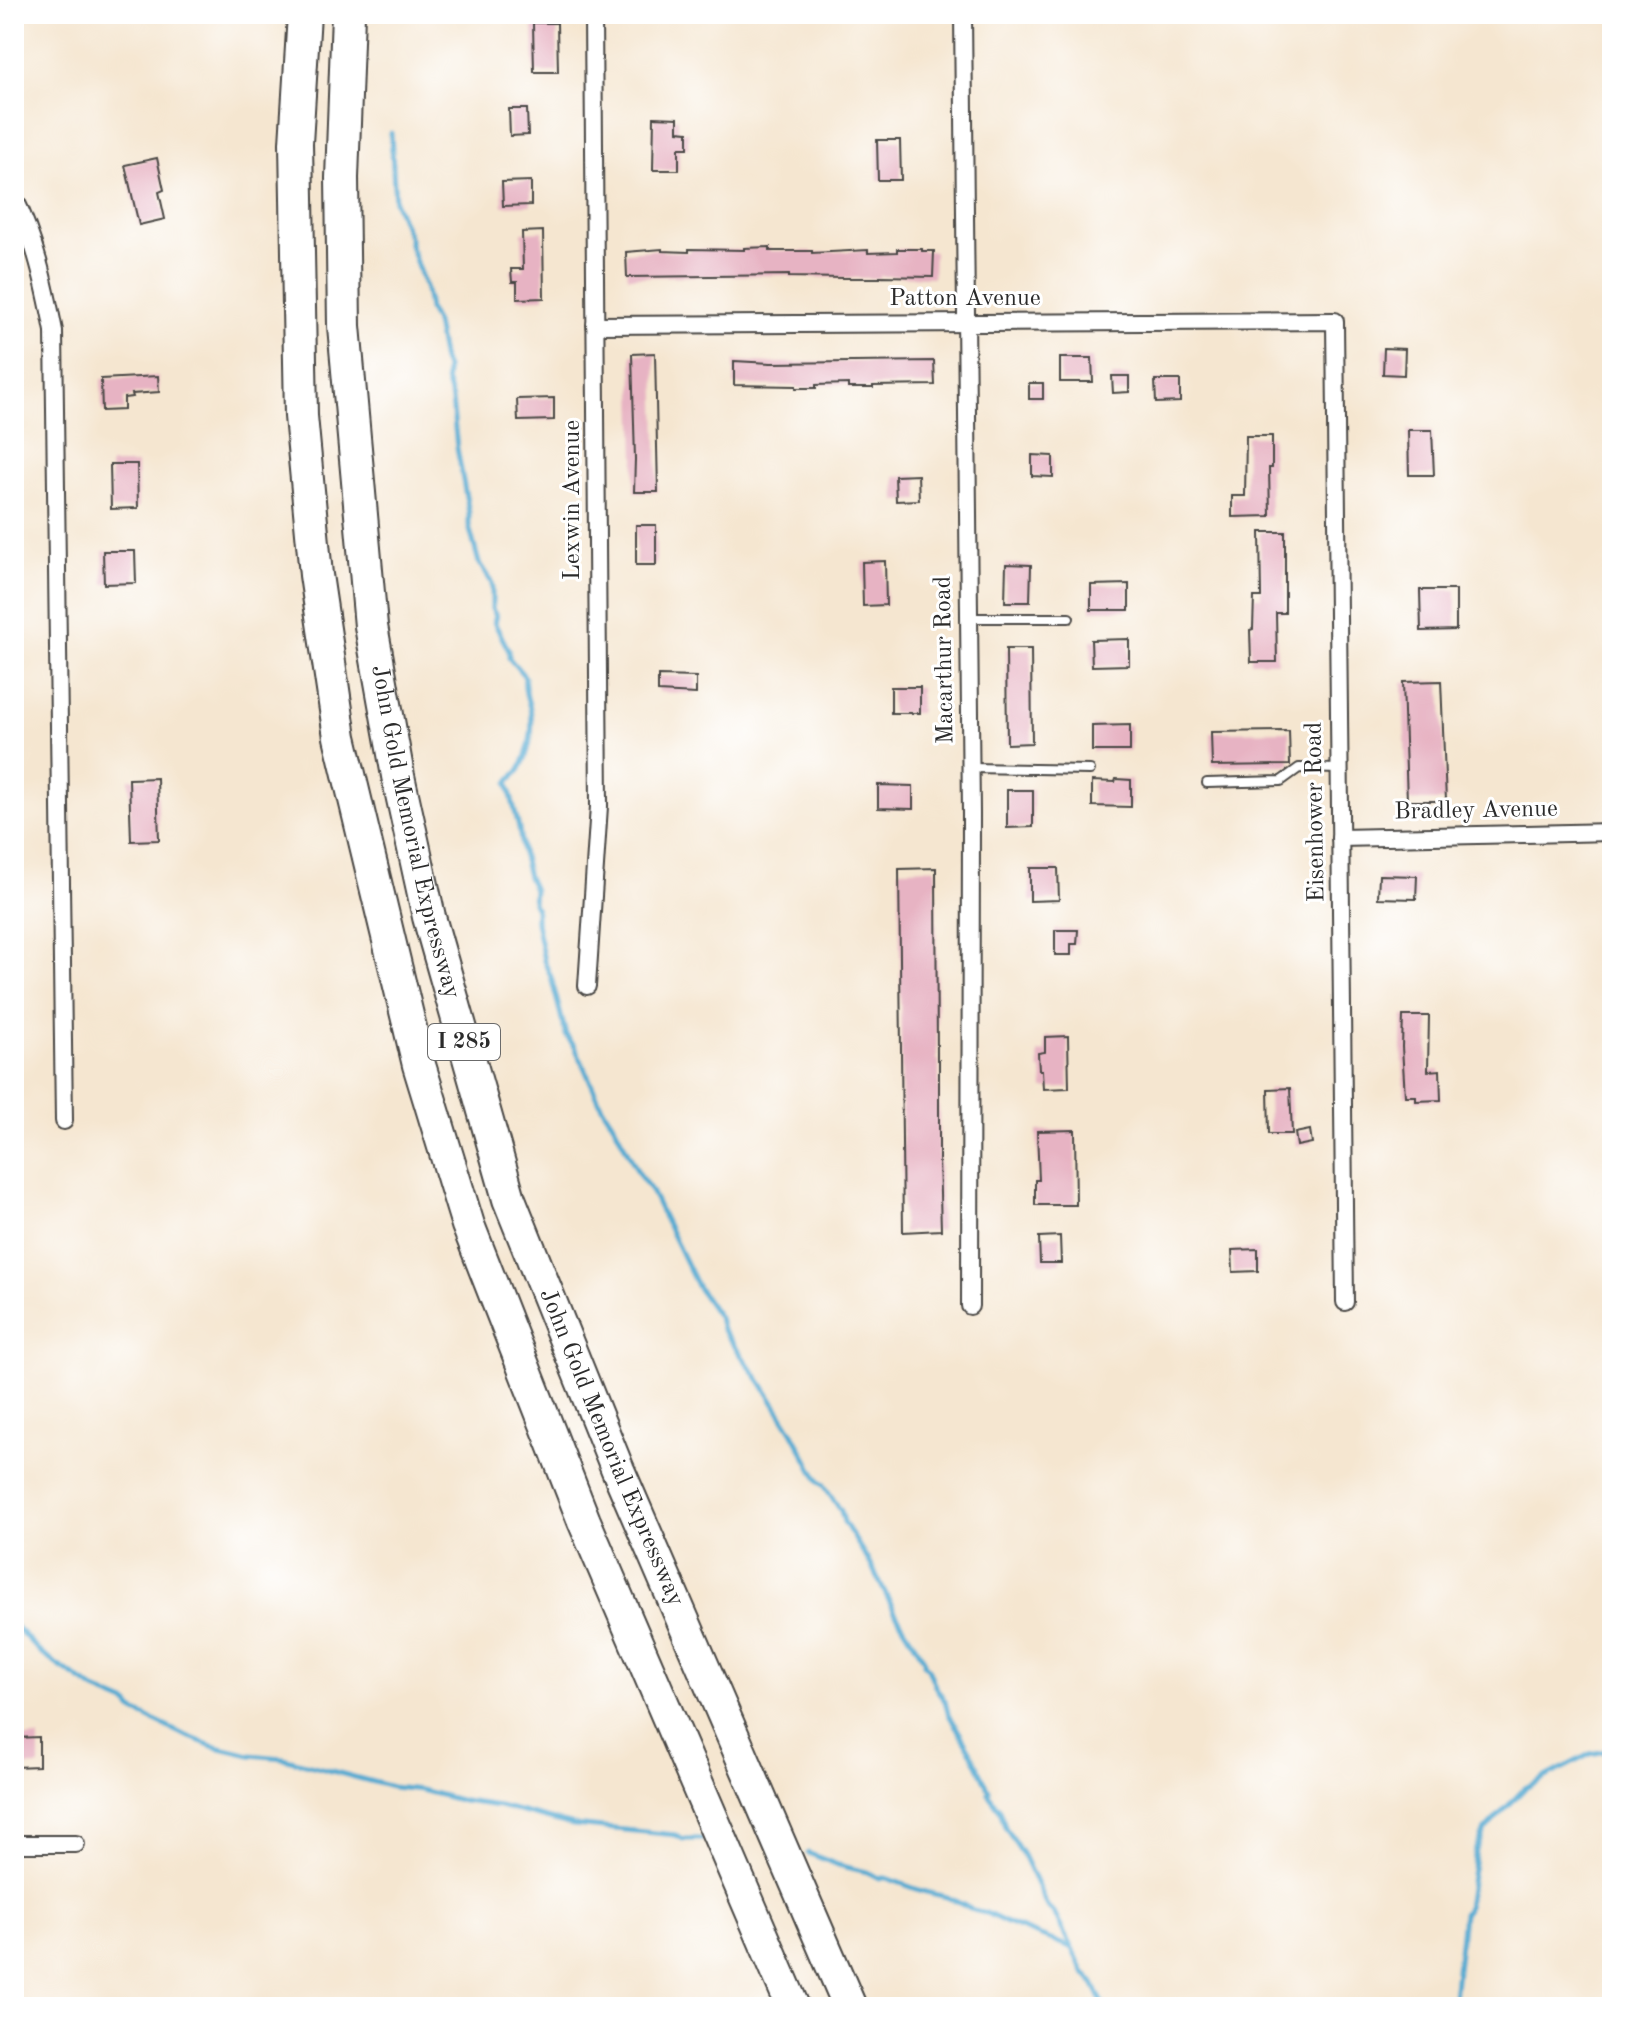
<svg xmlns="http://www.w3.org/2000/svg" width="1626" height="2021" font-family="'Old Standard TT',serif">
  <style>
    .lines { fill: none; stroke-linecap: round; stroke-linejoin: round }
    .stream { stroke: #55aad1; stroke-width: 5 }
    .building { fill: #e7b3c3 }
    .service-casing { stroke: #494744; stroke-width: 12 }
    .minor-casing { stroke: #494744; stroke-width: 20 }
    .motorway-casing { stroke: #494744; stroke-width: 36 }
    .service { stroke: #fff; stroke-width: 8 }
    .minor { stroke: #fff; stroke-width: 16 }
    .motorway { stroke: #fff; stroke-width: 32 }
    .labels { text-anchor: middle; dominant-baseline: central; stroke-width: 6; stroke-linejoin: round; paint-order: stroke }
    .shield { fill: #fff; stroke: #6b6b6b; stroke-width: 2 }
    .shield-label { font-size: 22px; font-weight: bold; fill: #2b2b2b }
    .street-label { font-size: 24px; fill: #2b2b2b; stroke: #fff }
  </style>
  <rect width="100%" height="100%" fill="#fff"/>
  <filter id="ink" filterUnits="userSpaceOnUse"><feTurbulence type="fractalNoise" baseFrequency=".0125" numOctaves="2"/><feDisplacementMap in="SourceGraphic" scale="16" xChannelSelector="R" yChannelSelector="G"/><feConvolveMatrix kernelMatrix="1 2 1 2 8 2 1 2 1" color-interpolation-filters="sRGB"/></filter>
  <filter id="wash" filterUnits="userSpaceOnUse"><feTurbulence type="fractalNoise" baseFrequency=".006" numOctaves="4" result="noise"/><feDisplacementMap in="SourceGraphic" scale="32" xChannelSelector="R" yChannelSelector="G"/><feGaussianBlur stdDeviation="1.8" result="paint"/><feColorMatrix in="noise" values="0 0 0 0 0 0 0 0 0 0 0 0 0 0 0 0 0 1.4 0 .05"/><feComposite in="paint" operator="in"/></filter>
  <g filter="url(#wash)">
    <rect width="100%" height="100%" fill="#f5e6d0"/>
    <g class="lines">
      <g class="stream">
        <path d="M391,133L395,203L410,239V245L426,290L429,310L436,323L443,361L446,368V380L452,400L457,448L469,513V526L479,563L492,583V609L496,616L494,622L509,651V658L525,677C523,693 529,699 531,714C534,731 528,755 520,769C516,776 511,776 508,783L519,828L523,857L528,877L534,890L533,903L536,909V922L544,961L551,977L566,1035L575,1047L601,1105L614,1125L640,1176L650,1189L697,1286L719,1318L722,1329L761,1382L793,1433L819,1482L824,1485L841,1511L844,1522L871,1565L896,1614L924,1659V1664L928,1668L935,1686L945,1701L948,1713L971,1752L989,1790V1795L1000,1810L1005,1827L1023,1855L1047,1906L1054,1913L1083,1971L1093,1983L1105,2007"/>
        <path d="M14,1625L43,1655L95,1690L128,1704L134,1711L182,1734L212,1746L250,1755L283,1758L392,1787L421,1790L463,1801L499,1806L573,1825L676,1835L683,1839H702"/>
        <path d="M808,1853L838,1865L867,1872L880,1878H886L922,1891L947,1897L973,1910L986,1913L1009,1924L1070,1947"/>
        <path d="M1451,2007L1454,1998L1463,1914L1467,1908L1476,1850L1485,1830L1525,1788L1590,1754L1612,1750"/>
      </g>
    </g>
    <g id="blocks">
      <g class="building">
        <path d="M533,23H557L558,72H534Z"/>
        <path d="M509,109H527L528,135L510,136Z"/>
        <path d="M654,117L678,118V131L688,132V148H679V170H653Z"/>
        <path d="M877,140H900L901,180H878Z"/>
        <path d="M157,158L164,190L159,192L165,219L139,225L125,165Z"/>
        <path d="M531,181V205L503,206L502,182Z"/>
        <path d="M543,231L544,298L517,299V282H512L511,269H523L522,232Z"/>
        <path d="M770,247V251H812V253L868,250V253L897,252V249H922V251H934L933,277L880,276V278H844L789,277V275L627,277L626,252L662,249V251L689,252V249L744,250V248Z"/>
        <path d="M1384,348L1405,349L1404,375L1383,374Z"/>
        <path d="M655,353L658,492H634L635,459L632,354Z"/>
        <path d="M1060,358H1092L1093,382H1060Z"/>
        <path d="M734,361L771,363L934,361L935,385L873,386V388H848V384L816,385V388H796V386L734,385Z"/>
        <path d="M158,376L159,392L132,394L133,397L124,398V410L102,411L101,379Z"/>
        <path d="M1112,376H1129V392L1113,393Z"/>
        <path d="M1155,380H1180V402L1156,403Z"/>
        <rect x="1029" y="383" width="14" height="16"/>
        <path d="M554,398V420L518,421L517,399Z"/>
        <path d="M1408,430H1432L1434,475H1409Z"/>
        <path d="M1246,436H1272V468H1269L1270,516L1232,517V496H1245Z"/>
        <path d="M1032,455L1053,456V477L1032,476Z"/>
        <path d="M110,464H137L138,508L111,509Z"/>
        <path d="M918,475L919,500L896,501L895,476Z"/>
        <rect x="636" y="525" width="20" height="40"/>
        <path d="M1260,532H1285V613H1276L1277,662H1251L1250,630L1253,629L1254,597H1261Z"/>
        <path d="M103,551H135L136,583L104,584Z"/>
        <path d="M885,561L886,605L863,606L862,562Z"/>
        <path d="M1006,564L1031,565L1030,602H1005Z"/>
        <path d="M1129,584V610H1091V585Z"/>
        <path d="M1420,590H1456V630L1421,631Z"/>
        <path d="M1129,639V665L1092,666L1091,640Z"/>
        <path d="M1006,649H1031L1032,743L1007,744Z"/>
        <path d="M658,676L696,677V694L658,692Z"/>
        <path d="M1441,681L1446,801H1407L1403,682Z"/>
        <rect x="891" y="687" width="29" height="26"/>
        <path d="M1130,725V751H1092V726Z"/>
        <path d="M1289,731L1290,765L1212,766L1211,732Z"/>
        <path d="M157,778L159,840L131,841L129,779Z"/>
        <path d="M1116,779L1131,780V807L1092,806V781L1115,782Z"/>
        <path d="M878,785L913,786V809L878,808Z"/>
        <path d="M1007,790H1033V827L1007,828Z"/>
        <path d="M936,868L937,1060H939V1157L941,1230L903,1232L899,869Z"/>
        <path d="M1030,868H1058L1059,900L1030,901Z"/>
        <path d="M1379,875L1417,876L1416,899L1378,898Z"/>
        <path d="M1055,930H1078L1077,944H1071V955H1055Z"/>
        <path d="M1403,1016H1429L1428,1071L1440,1070L1441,1100L1416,1101V1096H1405L1402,1047Z"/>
        <path d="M1068,1036L1069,1088L1043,1089L1042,1070H1039L1038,1053L1045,1052V1037Z"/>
        <path d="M1290,1088L1292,1134H1269L1268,1089Z"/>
        <path d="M1075,1130L1076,1205H1035V1180H1039L1037,1131Z"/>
        <path d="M1310,1130L1312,1143L1297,1146L1295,1133Z"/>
        <path d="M1060,1236L1061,1263H1040L1039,1237Z"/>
        <path d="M1258,1249V1271L1233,1272L1232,1250Z"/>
        <path d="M39,1737V1766L14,1767V1738Z"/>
      </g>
    </g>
  </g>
  <g filter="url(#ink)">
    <use href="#blocks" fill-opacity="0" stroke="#494744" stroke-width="2"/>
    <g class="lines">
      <g class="service-casing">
        <g id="service">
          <path d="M970,618H1069"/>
          <path d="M971,768L1090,770"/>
          <path d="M1207,783L1281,781L1299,768L1339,769"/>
        </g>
      </g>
      <g class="minor-casing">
        <g id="minor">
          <path d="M963,14L971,814L970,1306"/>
          <path d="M14,197C35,239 45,285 54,331L64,1121"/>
          <path d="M595,325L1335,321L1345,1302"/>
          <path d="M1340,838L1612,832"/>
          <path d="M587,986L599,806L593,14"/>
          <path d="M14,1844H76"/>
        </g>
      </g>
      <g class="motorway-casing">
        <g id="motorway">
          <path d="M304,14L296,143L301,416L316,575L340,737L419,1065L468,1225L584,1521L793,2007"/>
          <path id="s1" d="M348,14L342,178L344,326L371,626L398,776L429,917L509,1199L618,1470L850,2007"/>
        </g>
      </g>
      <use href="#service" class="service"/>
      <use href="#minor" class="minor"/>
      <use href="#motorway" class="motorway"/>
    </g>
  </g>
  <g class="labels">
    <rect class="shield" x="428" y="1024" width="72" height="36" rx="6"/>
    <g class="shield-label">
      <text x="464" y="1042">I 285</text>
    </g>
    <g class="street-label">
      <text x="965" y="299">Patton Avenue</text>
      <text transform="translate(573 500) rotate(-90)">Lexwin Avenue</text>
      <text transform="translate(945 660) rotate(-91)">Macarthur Road</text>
      <text transform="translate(1476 811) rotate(-1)">Bradley Avenue</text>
      <text transform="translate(1316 812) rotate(-91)">Eisenhower Road</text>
      <text stroke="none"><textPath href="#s1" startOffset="824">John Gold Memorial Expressway</textPath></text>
      <text stroke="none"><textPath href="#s1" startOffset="1472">John Gold Memorial Expressway</textPath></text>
    </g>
  </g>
  <rect width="1626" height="2021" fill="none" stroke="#fff" stroke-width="48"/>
</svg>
